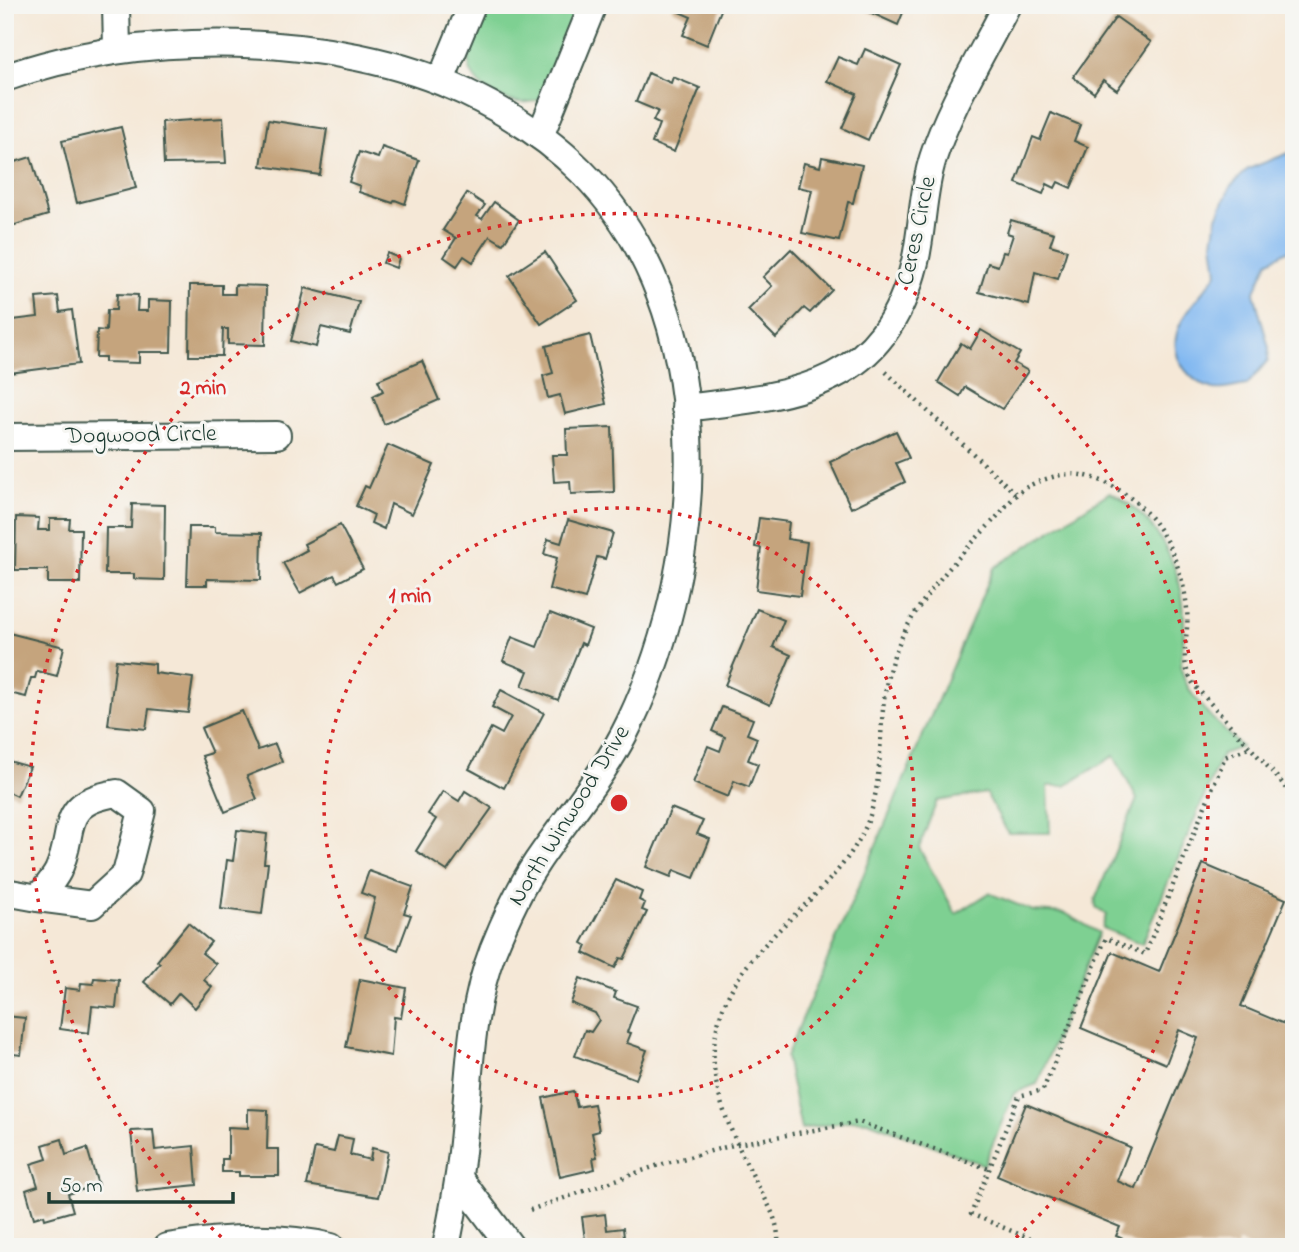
<svg xmlns="http://www.w3.org/2000/svg" width="1299" height="1252" font-family="'Indie Flower',sans-serif">
  <style>
    .green { fill: #7ed092; stroke: #4e8663; stroke-width: 2 }
    .water { fill: #81b8f1; stroke: #507a92; stroke-width: 2 }
    .building { fill: #c5a47d }
    .lines { fill: none; stroke-linecap: round; stroke-linejoin: round }
    .minor-casing { stroke: #3f574c; stroke-width: 30 }
    .path { stroke: #3f574c; stroke-width: 4.5; stroke-dasharray: 2 5; stroke-linecap: butt }
    .minor { stroke: #fff; stroke-width: 26 }
    .ring { fill: none; stroke: #d62828; stroke-width: 3.5; stroke-dasharray: 3.5 7 }
    .labels { text-anchor: middle; dominant-baseline: central; stroke-width: 6; stroke-linejoin: round; paint-order: stroke }
    .street-label { font-size: 24px; fill: #1f3d34; stroke: #f6f6f2 }
    .centre { fill: #d62828; stroke: #f6f6f2; stroke-width: 3.5 }
    .ring-label { font-size: 21px; text-anchor: middle; font-weight: bold; fill: #d62828; stroke: #f6f6f2; stroke-width: 6; stroke-linejoin: round; paint-order: stroke }
  </style>
  <rect width="100%" height="100%" fill="#f6f6f2"/>
  <filter id="ink" filterUnits="userSpaceOnUse"><feTurbulence type="fractalNoise" baseFrequency=".0143" numOctaves="2"/><feDisplacementMap in="SourceGraphic" scale="14" xChannelSelector="R" yChannelSelector="G"/><feConvolveMatrix kernelMatrix="1 2 1 2 8 2 1 2 1" color-interpolation-filters="sRGB"/></filter>
  <filter id="wash" filterUnits="userSpaceOnUse"><feTurbulence type="fractalNoise" baseFrequency=".00686" numOctaves="4" result="noise"/><feDisplacementMap in="SourceGraphic" scale="28" xChannelSelector="R" yChannelSelector="G"/><feGaussianBlur stdDeviation="1.57" result="paint"/><feColorMatrix in="noise" values="0 0 0 0 0 0 0 0 0 0 0 0 0 0 0 0 0 1.4 0 .05"/><feComposite in="paint" operator="in"/></filter>
  <g filter="url(#wash)">
    <rect width="100%" height="100%" fill="#f5e8d7"/>
    <g class="green">
      <path d="M492,5H582L543,97C522,113 470,91 469,63C469,45 485,21 492,5Z"/>
      <path d="M1110,492C1159,517 1186,574 1184,628C1184,647 1177,663 1185,681C1196,706 1223,728 1241,747L1222,754L1142,944L1102,928L1106,915L1096,907L1095,900L1137,799L1114,756L1065,786H1048L1050,833H1008L986,793L937,801L919,848L956,914L989,893L1033,911L1065,913L1099,933L1037,1084L1014,1093L984,1165L868,1121L854,1120L801,1129L786,1057L994,568Z"/>
    </g>
    <path class="water" d="M1294,151V247L1268,262L1254,293L1269,348L1268,360L1247,385C1237,386 1224,391 1214,389C1192,384 1172,361 1176,337C1180,313 1205,292 1217,273L1213,242L1217,217L1230,187L1248,169Z"/>
    <g id="blocks">
      <g class="building">
        <path d="M673,5H723L707,45L683,35L691,17L672,9Z"/>
        <path d="M854,5H906L898,25Z"/>
        <path d="M1116,17L1151,42L1117,90L1103,80L1094,93L1073,77Z"/>
        <path d="M865,49L901,65L868,140L842,128L857,94L827,81L838,57L858,65Z"/>
        <path d="M648,73L671,83L673,77L700,88L674,152L652,143L659,124L653,121L658,111L636,102Z"/>
        <path d="M1051,113L1080,125L1074,141L1088,147L1071,188L1058,182L1055,188L1047,184L1043,194L1016,183L1033,137L1040,140Z"/>
        <path d="M223,118L226,163L164,164L162,122Z"/>
        <path d="M268,120L327,129L320,175L261,166Z"/>
        <path d="M121,127L136,188L77,203L62,141Z"/>
        <path d="M382,147L419,160L405,204L395,200L393,203L359,192L360,186L349,182L359,152L378,158Z"/>
        <path d="M31,157L48,215L5,228V165Z"/>
        <path d="M822,157L862,165L853,203L848,202L839,241L802,233L812,190L798,187L804,163L820,167Z"/>
        <path d="M467,193L485,205L477,216L482,219L494,202L519,220L503,244L490,236L473,262L464,256L457,266L444,257L456,238L443,230Z"/>
        <path d="M1011,220L1054,233L1050,245L1067,250L1058,279L1035,272L1029,305L979,292L988,263L998,266L1003,252L1007,253L1013,235L1007,233Z"/>
        <path d="M791,249L832,290L810,313L804,308L776,338L748,310L772,286L763,277Z"/>
        <path d="M545,252L577,300L541,324L509,276Z"/>
        <path d="M387,253L399,258L396,268L383,263Z"/>
        <path d="M190,285H222V294H235V285L266,286L265,345L228,344V329H223L222,356H189Z"/>
        <path d="M305,288L359,302L350,334L321,327L316,347L291,341Z"/>
        <path d="M117,294L138,295L137,311H148V300L172,301L171,352H139V363L105,362V357H96L97,330L106,331L107,310H116Z"/>
        <path d="M58,296L60,312L72,310L79,364L9,373L5,321L38,317L36,298Z"/>
        <path d="M981,330L1020,353L1014,363L1028,371L1002,409L965,387L960,396L938,382L961,343L970,349Z"/>
        <path d="M590,335L606,404L565,414L560,395L548,398L543,376L553,373L546,346Z"/>
        <path d="M422,361L439,400L384,424L373,396L383,391L378,380Z"/>
        <path d="M612,427L614,492L571,494L570,481L554,482L552,455H567L566,429Z"/>
        <path d="M896,431L909,458L896,463L905,482L851,508L830,462Z"/>
        <path d="M388,445L434,465L412,514L391,504L384,529L371,523L374,515L356,506L365,486L369,488Z"/>
        <path d="M132,504L165,505L164,580L134,579V574H105L106,528H131Z"/>
        <path d="M16,517L39,518L38,530H50V519H70L69,529H81L80,583H48V570H15Z"/>
        <path d="M759,518L789,522L787,539L807,542L800,596L756,590L761,548L755,547Z"/>
        <path d="M568,520L613,533L605,559L597,557L585,599L549,589L557,558L544,554L548,539L561,543Z"/>
        <path d="M340,525L363,569L338,582L334,575L300,593L283,563L307,550L304,544Z"/>
        <path d="M189,527H215V532L262,533L261,580L207,579V585H187Z"/>
        <path d="M757,609L784,620L773,647L791,655L770,705L725,685Z"/>
        <path d="M550,613L591,629L585,645L581,643L558,700L522,686L528,671L503,661L512,637L537,647Z"/>
        <path d="M5,632L64,647L57,676L37,671L35,678H31L26,697L5,692Z"/>
        <path d="M116,660L155,664V673L193,678L188,713L149,709L146,729L108,725Z"/>
        <path d="M501,690L544,713L504,788L469,769L491,728L502,734L511,717L492,707Z"/>
        <path d="M722,707L753,719L747,734L757,738L748,760L758,764L749,787L734,781L728,797L693,783L708,746L720,751L725,737L712,731Z"/>
        <path d="M242,711L258,750L275,744L282,762L247,776L257,799L225,812L202,756L212,753L201,728Z"/>
        <path d="M5,760L30,767L17,796L9,792L5,799Z"/>
        <path d="M443,791L459,801L465,791L492,808L447,871L416,851L436,819L428,814Z"/>
        <path d="M671,808L703,821L697,834L710,839L694,878L674,870L671,877L646,867Z"/>
        <path d="M237,830L267,834L264,863H268L262,914L221,909L227,860L233,861Z"/>
        <path d="M1203,864L1286,899L1241,1006L1289,1026L1294,1015V1247H1249L1239,1242L1237,1247H1142L1116,1236L1120,1227L997,1176L1026,1104L1130,1147L1117,1181L1136,1189L1198,1038L1179,1030L1166,1064L1081,1028L1112,952L1159,972Z"/>
        <path d="M369,871L413,887L404,913L411,915L398,950L365,937L375,898L361,893Z"/>
        <path d="M616,880L642,892L639,900L645,903L642,910L647,912L624,959L620,958L615,968L584,953L587,946L582,943Z"/>
        <path d="M188,923L211,942L202,953L216,964L204,980L212,987L195,1008L179,993L170,1004L144,982L160,963L157,961Z"/>
        <path d="M94,978L119,980L116,1008L92,1006L89,1033L60,1029L65,988L80,990L81,983L93,984Z"/>
        <path d="M580,978L616,992L614,998L637,1006L627,1032L631,1033L627,1043L647,1050L636,1079L575,1056L585,1030L591,1032L599,1020L595,1013L571,1003Z"/>
        <path d="M360,979L406,988L401,1018L394,1017L391,1056L346,1047Z"/>
        <path d="M5,1016L25,1018L21,1055L5,1053Z"/>
        <path d="M573,1091L577,1107L594,1104L599,1131L592,1133L597,1157L593,1158L595,1169L560,1177L543,1098Z"/>
        <path d="M248,1109L268,1110L267,1149H279V1176H239V1172H222V1159H228V1127L248,1128Z"/>
        <path d="M153,1130L155,1150L194,1146L197,1185L137,1191L131,1131Z"/>
        <path d="M338,1136L353,1139L350,1155L370,1160L372,1148L388,1152L378,1197L307,1185L315,1148L334,1152Z"/>
        <path d="M62,1139L66,1155L87,1148L98,1185L68,1194L73,1211L45,1219L44,1215L34,1218L26,1190L38,1186L31,1164L47,1159L43,1145Z"/>
        <path d="M605,1214L607,1230L623,1228L625,1247H586L582,1217Z"/>
      </g>
    </g>
  </g>
  <g filter="url(#ink)">
    <use href="#blocks" fill-opacity="0" stroke="#3f574c" stroke-width="2"/>
    <g class="lines">
      <g class="minor-casing">
        <g id="minor">
          <path d="M116,5L117,49"/>
          <path d="M5,78C138,29 337,31 465,92C507,112 549,139 582,172C722,312 709,556 630,722C606,773 568,816 537,862C519,889 505,920 493,950C469,1012 470,1076 463,1142C460,1177 453,1212 446,1247"/>
          <path d="M441,80L472,5"/>
          <path d="M540,136L593,5"/>
          <path d="M685,408C795,395 884,388 915,262C923,228 922,192 933,158C950,105 982,55 1007,5"/>
          <path d="M5,437L277,435"/>
          <path d="M117,793L142,811L126,874L92,905L38,898C45,889 53,881 58,871C77,830 56,803 117,793Z"/>
          <path d="M5,892L38,898"/>
          <path d="M459,1178L511,1247"/>
          <path d="M167,1247C220,1238 278,1234 331,1247"/>
        </g>
      </g>
      <g class="path">
        <path d="M886,372L1018,496"/>
        <path d="M530,1210L656,1166L737,1144L859,1122L989,1169"/>
        <path d="M778,1247C780,1220 767,1203 755,1180C734,1138 707,1087 715,1038C730,942 830,907 866,826C887,777 875,714 892,661C911,605 953,563 993,521C1003,511 1014,494 1027,487C1035,482 1051,477 1061,475C1097,469 1138,498 1157,526C1176,553 1190,595 1187,628C1185,652 1181,664 1194,685L1294,796"/>
        <path d="M1050,1247L971,1214L1019,1096L1043,1090L1106,938L1145,954L1225,757L1251,747"/>
      </g>
      <use href="#minor" class="minor"/>
    </g>
  </g>
  <g class="ring">
    <circle cx="619" cy="803" r="295"/>
    <path d="M229 1244A589 589 0 1 1 1009 1244"/>
  </g>
  <g class="labels">
    <g class="street-label">
      <text transform="translate(918 231) rotate(-78)">Ceres Circle</text>
      <text transform="translate(141 436) rotate(-1)">Dogwood Circle</text>
      <text transform="translate(570 816) rotate(-58)">North Winwood Drive</text>
    </g>
  </g>
  <circle cx="619" cy="803" r="10" class="centre"/>
  <g class="ring-label">
    <text x="203" y="394">2 min</text>
    <text x="410" y="602">1 min</text>
  </g>
  <rect width="1299" height="1252" fill="none" stroke="#f6f6f2" stroke-width="28"/>
  <path d="M49 1192v10h184v-10" fill="none" stroke="#1f3d34" stroke-width="3.5"/>
  <text x="60" y="1192" font-size="21" fill="#1f3d34" stroke="#f6f6f2" stroke-width="5" paint-order="stroke">50 m</text>
</svg>
